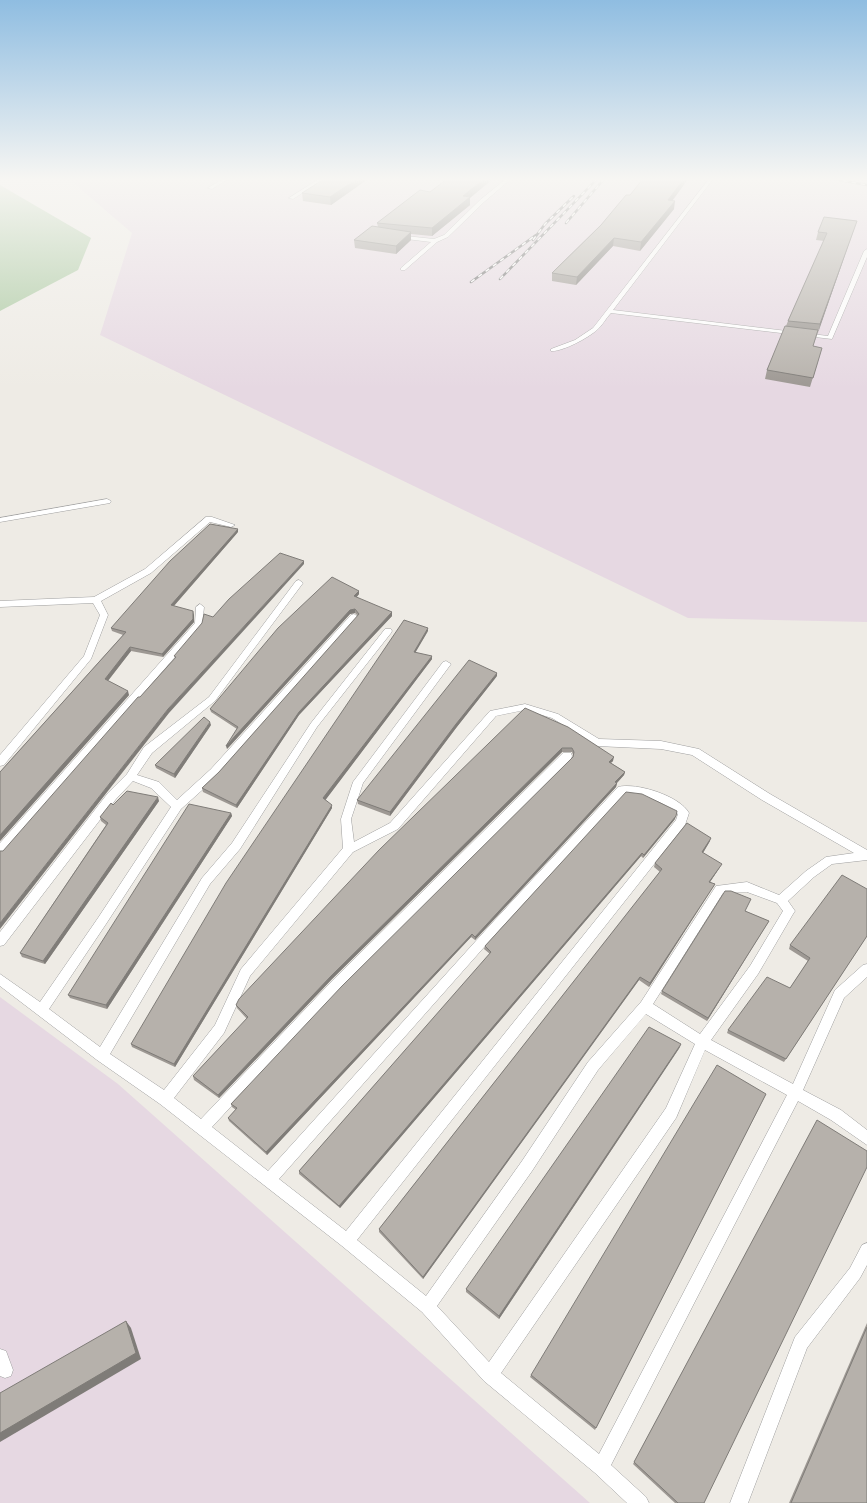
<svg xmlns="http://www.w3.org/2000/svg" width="867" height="1503" font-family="Commissioner,sans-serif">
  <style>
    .industrial { fill: #e6d8e2 }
    .forest { fill: #a9c89f }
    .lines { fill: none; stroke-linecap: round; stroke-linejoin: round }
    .service-casing { stroke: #9f9f9f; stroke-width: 1 }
    .service { fill: #fff; fill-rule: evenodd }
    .rail-casing { stroke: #6c6c6c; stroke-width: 2.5 }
    .rail { stroke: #fff; stroke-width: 1.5; stroke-dasharray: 4.5; stroke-linecap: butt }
    .wall { fill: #9d9893 }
    .shaded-wall { fill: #7f7c78 }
    .building { fill: #b6b1ab; stroke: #7f7c78 }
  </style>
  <rect width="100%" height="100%" fill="#eeebe5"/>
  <g class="industrial">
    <path d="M69,179H867V622L688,618L100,335L132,233Z"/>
    <path d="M0,997L118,1084L590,1503H0Z"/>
  </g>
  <path class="forest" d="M0,185L91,238L78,270L0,311Z"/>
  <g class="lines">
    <g class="service-casing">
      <g id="service">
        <path d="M223,179H228L212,189L208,188Z"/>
        <path d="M319,179H324L293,199L289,198Z"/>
        <path d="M506,179H511L484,202L448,237L437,242L405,270H401V268L431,242L398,238L396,235L434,239L444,235L480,200Z"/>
        <path d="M709,179H713L613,310L828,336L864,251L867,249V257L832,339L611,313C606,318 602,326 597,330C588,338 562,352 551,351V349L575,340L593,328Z"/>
        <path d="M107,499L111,501L110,503L0,522V518Z"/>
        <path d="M206,517H212L235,525L231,527L210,522L151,573L101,601L108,615L91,659L4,765L0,766V755L84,656L100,615L93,603L0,607V601L94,597L145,569Z"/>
        <path d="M299,580L303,583L215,701L152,753L137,775L159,782L177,800L211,769L351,615L354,614L358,617L219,775L181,809L106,924L49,1009L100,1047L202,878L232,843L311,723L385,629H391L392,631L391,633L317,727L240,849L210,884L110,1054L164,1090L215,1025L241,969L343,848L341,819L353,782L443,662L446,661L451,664L363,783L351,819L354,842L390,823L490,711L525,704L558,714L599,739L661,741L699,749L770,794L867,850V860L832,864L814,877L788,901L795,911L793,914L758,974L711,1040L793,1084L835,990L863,965L867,964V977L844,998L803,1090L841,1110L867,1130V1145L831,1120L798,1101L611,1465L646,1497L649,1503H627L595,1473L484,1381L422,1312L342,1246L160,1104L97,1060L0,986V974L40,1002L98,918L171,807L151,788L133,781L116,799L4,945L0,946V932L108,793L127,774L144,747L209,697L296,581ZM525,710L552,718L597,746L661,749L692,755L762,800L854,853L826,857L806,871L779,895L747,882L716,886L641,1002L588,1062L522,1161L426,1296L357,1240L685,825L689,813C680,796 636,782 618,787L493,922L268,1171L212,1127L341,988L571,759L572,756L571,753H563L333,980L201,1119L174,1098L224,1033L250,976L353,852L398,829L496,716ZM625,794C646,795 662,801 678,814L676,820L346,1231L279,1179L501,928ZM747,892L777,903L783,911L750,966L700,1034L653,1004L723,893ZM646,1014L695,1044L666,1108L489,1362L437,1306L532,1171L598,1070ZM705,1050L787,1095L599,1454L501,1373L676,1118Z"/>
        <path d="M200,604L204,607L202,626L4,853L0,854V843L195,623L196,607Z"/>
        <path d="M867,1243V1265L860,1278L807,1348L748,1503H730L795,1337L850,1268L862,1245Z"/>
        <path d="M0,1349L6,1351L13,1370L11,1376L5,1378L0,1376Z"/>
      </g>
    </g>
    <use href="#service" class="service"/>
    <g class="rail-casing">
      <g id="rail">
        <path d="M834,179L867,185"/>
        <path d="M566,223L604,179"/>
        <path d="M533,240L545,224L574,196"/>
        <path d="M500,279L597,179"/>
        <path d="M471,282L536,235"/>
      </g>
    </g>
    <use href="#rail" class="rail"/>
  </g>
  <g class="wall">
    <path d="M324,179H368L331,205L303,201L302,193Z"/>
    <path d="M643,179H688L672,201L674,209L640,251L613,246L576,285L552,281V273L601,225L630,195Z"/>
    <path d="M470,198V205L432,236L411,234V240L396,254L355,248L354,240L378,227L377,223Z"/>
    <path d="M854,229L813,346L822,348L810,387L765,379L767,370L786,326L788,321L824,241L816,240L818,232Z"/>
    <path d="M238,532L174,606L194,615V622L163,657L131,651L108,681L129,695L0,841V772L123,635L112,631L111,628Z"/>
    <path d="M359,591V594L356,598L392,616L299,715L237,808L203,792L202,788L219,772L358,616L355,613L350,614L227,749L237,729L211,712L210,709Z"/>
    <path d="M428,631L415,652L432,659L325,800L332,808L175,1067L132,1047L131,1044Z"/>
    <path d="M497,676L456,728L390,816L358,804L357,800Z"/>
    <path d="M525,708L613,761L611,763L625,772L624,775L617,783L616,787L475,940L471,937L267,1155L229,1121L228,1118L236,1110L232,1107L231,1104L573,757V755L572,752H562L332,979L219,1098L194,1080L193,1076L247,1019L237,1008L236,1005Z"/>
    <path d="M211,725L175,778L156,768L155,765Z"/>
    <path d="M159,801L45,964L22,957L20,953L106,825L101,821L100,817L113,805Z"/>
    <path d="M231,813L232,816L107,1009L70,998L68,995Z"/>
    <path d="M675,819L643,858L641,856L340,1208L299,1174V1171L490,954L484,949L485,946Z"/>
    <path d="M710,841L703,853L720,867L710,882L715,884L713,887L649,987L639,980L423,1279L379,1232V1229L660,872L654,867L655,863Z"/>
    <path d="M745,911L769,921L767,924L707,1021L661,994L662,991Z"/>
    <path d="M867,936L784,1062L727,1033L728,1030L790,988L808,961L789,949L790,945Z"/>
    <path d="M680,1047L499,1319L466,1292V1289Z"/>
    <path d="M766,1094L595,1430L530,1377L531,1375Z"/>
    <path d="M816,1123L704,1503H675L633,1464Z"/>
    <path d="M867,1323V1503H789Z"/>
  </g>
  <g class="shaded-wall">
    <path d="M357,179H368L331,205L330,197Z"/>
    <path d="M484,179H493L470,198V205L432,236V228L463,196Z"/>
    <path d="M684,179H688L667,208L668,200Z"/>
    <path d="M675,201L674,209L640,251L641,242Z"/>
    <path d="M857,221L854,229L818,333L820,324Z"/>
    <path d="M411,232V240L396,254V246Z"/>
    <path d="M614,238L613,246L576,285L577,277Z"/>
    <path d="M238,529V532L171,609V605Z"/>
    <path d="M304,561V564L169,713L0,929V923L168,709Z"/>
    <path d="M359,591V594L354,600V596Z"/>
    <path d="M355,609V613L350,614L227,749L226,746L350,610Z"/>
    <path d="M193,611L194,615V622L163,657L162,654Z"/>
    <path d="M392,612V616L299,715L237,808L236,805L299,712Z"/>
    <path d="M428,628V631L414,655V652Z"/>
    <path d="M130,647L131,651L106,683L105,679Z"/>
    <path d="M432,656V659L324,802L323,798Z"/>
    <path d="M497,673V676L456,728L390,816V812L456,724Z"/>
    <path d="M128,691L129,695L0,841V835Z"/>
    <path d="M210,722L211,725L175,778L174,774Z"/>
    <path d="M562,748V752L332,979L219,1098L218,1095L331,976Z"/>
    <path d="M614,757L613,761L608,765L609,762Z"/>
    <path d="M625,772L624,775L614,786L615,782Z"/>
    <path d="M617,783L616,787L475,940V937Z"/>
    <path d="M158,797L159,801L45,964L43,961Z"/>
    <path d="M332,805V808L175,1067L174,1064Z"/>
    <path d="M677,811L675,819L643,858L644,855Z"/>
    <path d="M231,813L232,816L107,1009L106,1005Z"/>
    <path d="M711,838L710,841L701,856L702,852Z"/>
    <path d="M642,853L641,856L340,1208L339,1206Z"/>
    <path d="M722,864L708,885L709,882Z"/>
    <path d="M715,884L713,887L649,987L650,983Z"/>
    <path d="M769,921L767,924L707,1021L708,1018Z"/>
    <path d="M472,934L471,937L267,1155L266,1152Z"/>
    <path d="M640,977L639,980L423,1279V1277Z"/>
    <path d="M681,1044L680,1047L499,1319V1316Z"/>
    <path d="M126,1321L131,1328L141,1359L0,1442V1433Z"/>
  </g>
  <g class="building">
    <path d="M324,179H357L330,197L302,193Z"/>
    <path d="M447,179H484L463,196L470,197L432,228L377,223L420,190L430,192Z"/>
    <path d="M643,179H684L668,200L675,201L641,242L614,238L577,277L552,273L601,225L626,195H630Z"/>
    <path d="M824,217L857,221L820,324L788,321L827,233L818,232Z"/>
    <path d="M372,226L411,232L396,246L354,240Z"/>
    <path d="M785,326L818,330L813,346L822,348L813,378L767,370Z"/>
    <path d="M210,524L238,529L171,605L193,611V619L162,654L130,647L105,679L128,691L0,835V772L126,632L111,628L170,561Z"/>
    <path d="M280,553L304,561L168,709L0,923V851H3L138,697H140L176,657L174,656L202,623L204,614L213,617L229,599Z"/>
    <path d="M332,577L359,591L354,596L392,612L299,712L236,805L202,788L219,772L359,614L355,609L350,610L226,746L238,727L210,709L278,628Z"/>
    <path d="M404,620L428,628L414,652L432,656L323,798L332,805L174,1064L131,1044L226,883Z"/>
    <path d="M469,660L497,673L456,724L390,812L357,800Z"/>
    <path d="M525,708L568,727L614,757L609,762L625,772L615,782L617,783L475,937L472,934L266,1152L228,1118L237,1108L231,1104L342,986L573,757L574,752L572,748H562L331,976L218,1095L193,1076L248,1017L236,1005L239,999L379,850Z"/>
    <path d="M204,717L210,722L174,774L155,765Z"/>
    <path d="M127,791L158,797L43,961L20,953L108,823L100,817L111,803L113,805Z"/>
    <path d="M626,792L642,794L677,811L676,816L644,855L642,853L339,1206L299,1171L491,952L485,946Z"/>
    <path d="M189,804L231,813L106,1005L68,995Z"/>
    <path d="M687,823L711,838L702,852L722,864L709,882L715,884L650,983L640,977L423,1277L379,1229L662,869L655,863Z"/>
    <path d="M842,875L867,889V936L786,1059L728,1030L767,977L790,988L810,958L790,945Z"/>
    <path d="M725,891H731L751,899L745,911L769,921L708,1018L662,991Z"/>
    <path d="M649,1027L681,1044L499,1316L466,1289Z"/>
    <path d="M717,1065L766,1094L596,1428L531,1375Z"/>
    <path d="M817,1120L867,1151V1167L704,1503H678L634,1462Z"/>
    <path d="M126,1321L136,1353L0,1433V1393Z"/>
    <path d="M867,1327V1503H791Z"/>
  </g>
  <linearGradient id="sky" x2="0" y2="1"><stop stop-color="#8fbde1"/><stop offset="0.46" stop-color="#f7f6f3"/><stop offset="1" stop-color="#f7f6f3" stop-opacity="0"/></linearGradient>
  <rect width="867" height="389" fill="url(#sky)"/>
</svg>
